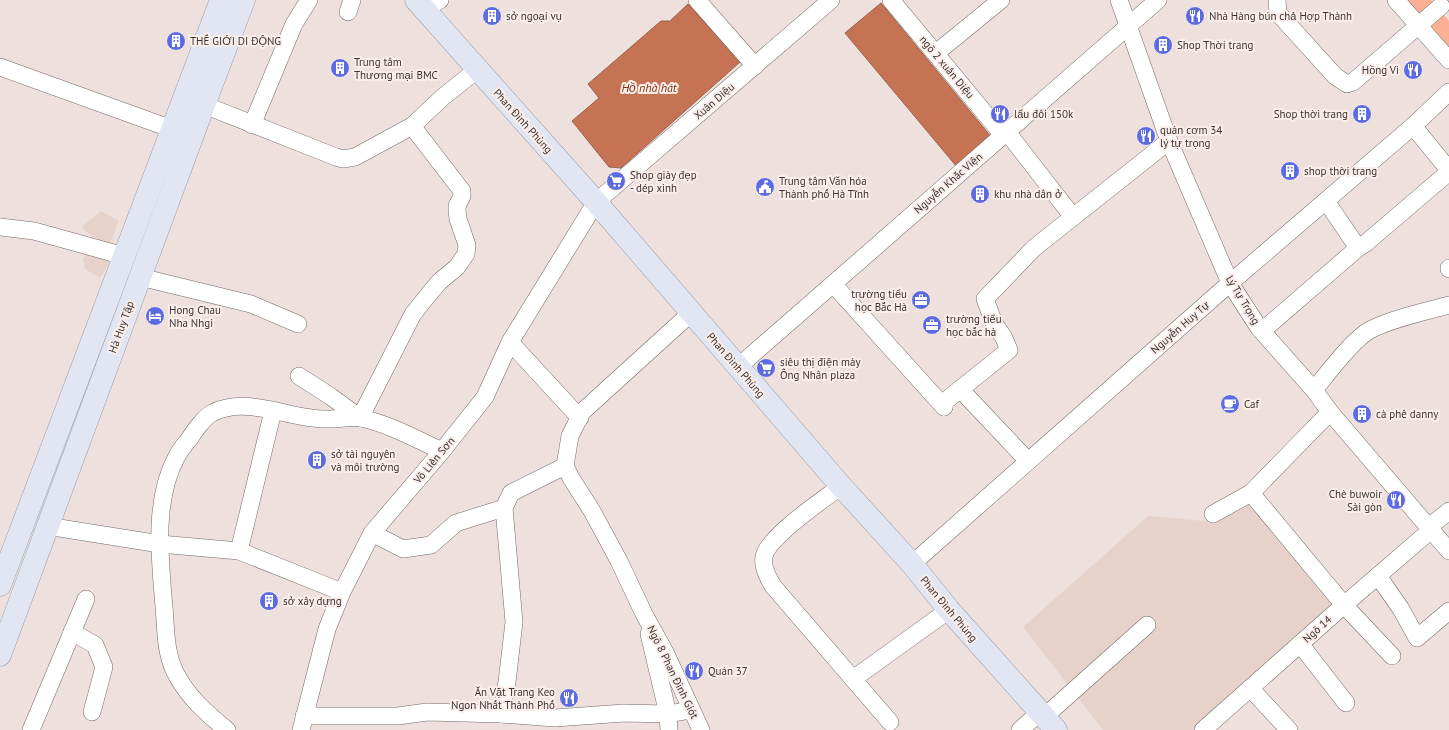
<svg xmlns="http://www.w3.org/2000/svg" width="1449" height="730" font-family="'PT Sans',sans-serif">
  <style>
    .built { fill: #e7d2cb }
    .green { fill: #fdb093 }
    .water { fill: #c57353; stroke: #9b6049 }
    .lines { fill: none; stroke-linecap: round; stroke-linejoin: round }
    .minor-casing { stroke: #746965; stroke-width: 18 }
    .major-casing { stroke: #9a9daa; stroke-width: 23 }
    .minor { stroke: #fff; stroke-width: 17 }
    .major { stroke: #e2e6f3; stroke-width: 22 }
    .labels { text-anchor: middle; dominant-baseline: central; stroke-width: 4; stroke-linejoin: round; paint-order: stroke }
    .poi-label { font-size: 11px; fill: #393432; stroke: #fbeeea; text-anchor: start }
    .street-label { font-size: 11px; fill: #393432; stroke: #fbeeea }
    .water-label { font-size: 12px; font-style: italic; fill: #7c310f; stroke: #fbeeea }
  </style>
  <rect width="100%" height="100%" fill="#eee1dd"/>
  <g class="built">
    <path d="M101,211L119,221L109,246L91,236L82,227Z"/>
    <path d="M103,250L109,263L100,278L85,269L83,259L86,254Z"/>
    <path d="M1251,504L1337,605L1192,730H1103L1023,627L1148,516L1216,522Z"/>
  </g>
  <path class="green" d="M1405,0H1431L1449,21V52Z"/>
  <g class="water">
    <path d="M881,3L992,138L957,167L845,33Z"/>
    <path d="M688,4L740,62L621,168L609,167L572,121L599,98L588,84L661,21H670Z"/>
  </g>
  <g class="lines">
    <g class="minor-casing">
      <g id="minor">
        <path d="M697,0L755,66"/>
        <path d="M891,0L1003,135"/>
        <path d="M1119,0L1169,141L1230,283L1259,328L1314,390L1330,412L1449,551"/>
        <path d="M1277,0L1278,13L1335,76L1347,84L1353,82L1441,6"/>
        <path d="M1396,0L1449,60"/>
        <path d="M424,9L440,0"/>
        <path d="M348,12L352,0"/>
        <path d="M936,53L1001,0"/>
        <path d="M0,67L172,129"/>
        <path d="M204,105L336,157L343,159L355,157L412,126L443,97L478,69"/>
        <path d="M252,125L294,24L309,0"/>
        <path d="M1413,126L1449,170"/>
        <path d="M1007,132L1073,217"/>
        <path d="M1326,201L1358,248L1366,243L1449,172"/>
        <path d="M0,227L34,231L124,256"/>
        <path d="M1449,268V269"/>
        <path d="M140,277L251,304L298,324"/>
        <path d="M833,284L944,407"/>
        <path d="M691,313L582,412L570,436L565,466L571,478L592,511L619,561L644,614L665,652L701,730"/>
        <path d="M1262,331L1358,248"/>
        <path d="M510,342L580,418"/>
        <path d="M738,367L1158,0"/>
        <path d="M299,376L330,396L360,418L413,314L429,294L439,282L457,267L466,254L467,245L458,219L457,210V206L462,196V191L412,126"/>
        <path d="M960,389L1028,461"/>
        <path d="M1314,390C1327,374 1353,339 1370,330C1393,318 1424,312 1449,305"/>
        <path d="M944,407L943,403L1009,350L1004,338L994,323L985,299L1034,248L1169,141"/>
        <path d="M841,486C823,500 767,537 764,557C762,567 768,578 773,586L890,722"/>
        <path d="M1251,493L1344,605L1392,656"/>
        <path d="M1213,514L1251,493L1330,412"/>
        <path d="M47,526L160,544L239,551L342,592"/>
        <path d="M1429,527L1449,511"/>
        <path d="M372,533L403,549L431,545L456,523L504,508L511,493L565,466"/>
        <path d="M239,551L273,411"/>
        <path d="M912,564L1230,283L1413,126L1449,92"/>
        <path d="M1378,576L1401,609L1417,638L1449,611"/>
        <path d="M72,632L95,645L104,667L92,712"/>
        <path d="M649,634L668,714L669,730"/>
        <path d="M1300,644L1346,703"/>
        <path d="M853,679L949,610"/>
        <path d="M1250,688L1289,730"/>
        <path d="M501,714L507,682L514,622L504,508"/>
        <path d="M304,716H398L427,712L501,714L555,718L624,713L668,714L691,710"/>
        <path d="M1044,717L1147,625"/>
        <path d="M31,730L86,599"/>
        <path d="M227,730C206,713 187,696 175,672C165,652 166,628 164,607C160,559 153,501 176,458C179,451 185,444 190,438C194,431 205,417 212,413C248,395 288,419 325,419C336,420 350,416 361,418C389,424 416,439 442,451"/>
        <path d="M301,730L327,629L342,592L372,533L442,451L485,397L510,342L596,202L831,0"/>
        <path d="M1020,730L1040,712"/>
        <path d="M1203,730L1344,605L1431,530"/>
      </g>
    </g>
    <g class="major-casing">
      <g id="major">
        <path d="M416,0L596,202L841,486L912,564L949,610L1056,730"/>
        <path d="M0,585L221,0"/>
        <path d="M0,655L204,105L244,0"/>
      </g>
    </g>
    <use href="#minor" class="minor"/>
    <use href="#major" class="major"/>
  </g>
  <defs>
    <g id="building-disc" transform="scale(1)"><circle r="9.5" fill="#5d6be2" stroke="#fbeeea"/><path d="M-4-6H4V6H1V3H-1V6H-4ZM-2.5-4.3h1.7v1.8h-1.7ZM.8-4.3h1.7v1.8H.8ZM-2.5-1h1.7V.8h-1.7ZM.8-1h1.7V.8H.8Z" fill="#fff"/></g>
    <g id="restaurant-disc" transform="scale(1)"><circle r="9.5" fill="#5d6be2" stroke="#fbeeea"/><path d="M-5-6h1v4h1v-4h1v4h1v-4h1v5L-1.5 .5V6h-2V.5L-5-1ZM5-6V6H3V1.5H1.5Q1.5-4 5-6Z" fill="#fff"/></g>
    <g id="supermarket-disc" transform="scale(1)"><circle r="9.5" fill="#5d6be2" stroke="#fbeeea"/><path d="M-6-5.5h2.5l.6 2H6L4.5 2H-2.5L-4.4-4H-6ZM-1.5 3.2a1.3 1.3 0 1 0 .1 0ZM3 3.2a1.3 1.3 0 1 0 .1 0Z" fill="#fff"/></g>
    <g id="civic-disc" transform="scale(1)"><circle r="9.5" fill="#5d6be2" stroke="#fbeeea"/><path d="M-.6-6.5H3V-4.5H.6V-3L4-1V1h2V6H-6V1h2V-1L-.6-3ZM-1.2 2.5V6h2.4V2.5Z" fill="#fff"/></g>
    <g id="office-disc" transform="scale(1)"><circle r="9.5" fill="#5d6be2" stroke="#fbeeea"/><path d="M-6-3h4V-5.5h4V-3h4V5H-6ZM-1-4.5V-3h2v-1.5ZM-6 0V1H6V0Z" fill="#fff"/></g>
    <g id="hotel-disc" transform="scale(1)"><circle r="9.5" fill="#5d6be2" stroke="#fbeeea"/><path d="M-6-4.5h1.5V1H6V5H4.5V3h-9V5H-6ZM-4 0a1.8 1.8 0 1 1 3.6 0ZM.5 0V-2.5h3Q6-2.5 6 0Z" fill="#fff"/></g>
    <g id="cafe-disc" transform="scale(1)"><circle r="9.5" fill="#5d6be2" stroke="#fbeeea"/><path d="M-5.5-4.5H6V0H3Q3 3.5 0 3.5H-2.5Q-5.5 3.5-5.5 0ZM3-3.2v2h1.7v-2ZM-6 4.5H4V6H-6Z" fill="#fff"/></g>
  </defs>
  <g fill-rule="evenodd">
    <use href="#building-disc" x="492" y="16"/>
    <use href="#restaurant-disc" x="1195" y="16"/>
    <use href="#building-disc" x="176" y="41"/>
    <use href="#building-disc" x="1163" y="45"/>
    <use href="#building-disc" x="340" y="68"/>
    <use href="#restaurant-disc" x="1413" y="70"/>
    <use href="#restaurant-disc" x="1000" y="114"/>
    <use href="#building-disc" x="1362" y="114"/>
    <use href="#restaurant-disc" x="1146" y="136"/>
    <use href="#building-disc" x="1290" y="171"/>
    <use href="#supermarket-disc" x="616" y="181"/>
    <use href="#civic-disc" x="765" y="187"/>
    <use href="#building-disc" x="980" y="194"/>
    <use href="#office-disc" x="921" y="300"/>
    <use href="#hotel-disc" x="155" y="316"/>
    <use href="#office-disc" x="932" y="325"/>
    <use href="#supermarket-disc" x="766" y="368"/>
    <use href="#cafe-disc" x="1230" y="404"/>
    <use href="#building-disc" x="1362" y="414"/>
    <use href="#building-disc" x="317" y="460"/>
    <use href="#restaurant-disc" x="1396" y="500"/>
    <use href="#building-disc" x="269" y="601"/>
    <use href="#restaurant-disc" x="694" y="671"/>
    <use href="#restaurant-disc" x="569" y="698"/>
  </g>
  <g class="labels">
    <g class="poi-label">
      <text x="506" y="16">sở ngoại vụ</text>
      <text x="1209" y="16">Nhà Hàng bún chả Hợp Thành</text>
      <text x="190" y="41">THẾ GIỚI DI ĐỘNG</text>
      <text x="1177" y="45">Shop Thời trang</text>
      <text x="354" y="62">Trung tâm<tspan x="354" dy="13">Thương mại BMC</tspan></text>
      <text x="1399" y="70" text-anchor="end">Hồng Vi</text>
      <text x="1014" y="114">lẩu đôi 150k</text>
      <text x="1348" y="114" text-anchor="end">Shop thời trang</text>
      <text x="1160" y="130">quán cơm 34<tspan x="1160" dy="13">lý tự trọng</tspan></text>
      <text x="1304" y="171">shop thời trang</text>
      <text x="630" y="175">Shop giày đẹp<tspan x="630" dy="13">- dép xinh</tspan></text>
      <text x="779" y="181">Trung tâm Văn hóa<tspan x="779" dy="13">Thành phố Hà Tĩnh</tspan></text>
      <text x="994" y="194">khu nhà dân ở</text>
      <text x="907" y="294" text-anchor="end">trường tiểu<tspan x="907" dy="13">học Bắc Hà</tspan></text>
      <text x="169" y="310">Hong Chau<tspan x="169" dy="13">Nha Nhgi</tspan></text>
      <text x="946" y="319">trường tiểu<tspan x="946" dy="13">học bắc hà</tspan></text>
      <text x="780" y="362">siêu thị điện máy<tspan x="780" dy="13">Ông Nhân plaza</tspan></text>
      <text x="1244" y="404">Caf</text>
      <text x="1376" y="414">cà phê danny</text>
      <text x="331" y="454">sở tài nguyên<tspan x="331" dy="13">và môi trường</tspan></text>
      <text x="1382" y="494" text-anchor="end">Chè buwoir<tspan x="1382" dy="13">Sài gòn</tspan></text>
      <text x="283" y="601">sở xây dựng</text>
      <text x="708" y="671">Quán 37</text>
      <text x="555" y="692" text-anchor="end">Ăn Vặt Trang Keo<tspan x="555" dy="13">Ngon Nhất Thành Phố</tspan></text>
    </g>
    <g class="street-label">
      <text transform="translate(947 67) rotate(50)">ngõ 2 xuân Diệu</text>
      <text transform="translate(714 101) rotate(-41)">Xuân Diệu</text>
      <text transform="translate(523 121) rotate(48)">Phan Đình Phùng</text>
      <text transform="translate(948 183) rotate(-41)">Nguyễn Khắc Viện</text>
      <text transform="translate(1243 300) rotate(59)">Lý Tự Trọng</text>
      <text transform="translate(121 327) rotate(-70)">Hà Huy Tập</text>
      <text transform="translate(1180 327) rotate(-41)">Nguyễn Huy Tự</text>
      <text transform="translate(736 365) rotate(49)">Phan Đình Phùng</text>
      <text transform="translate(434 460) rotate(-50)">Võ Liên Sơn</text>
      <text transform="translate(949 609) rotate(50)">Phan Đình Phùng</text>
      <text transform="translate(1317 629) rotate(-42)">Ngõ 14</text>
      <text transform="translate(673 672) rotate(64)">Ngõ 8 Phan Đình Giót</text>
    </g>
    <g class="water-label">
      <text x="649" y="87">Hồ nhà hát</text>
    </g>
  </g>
</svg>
